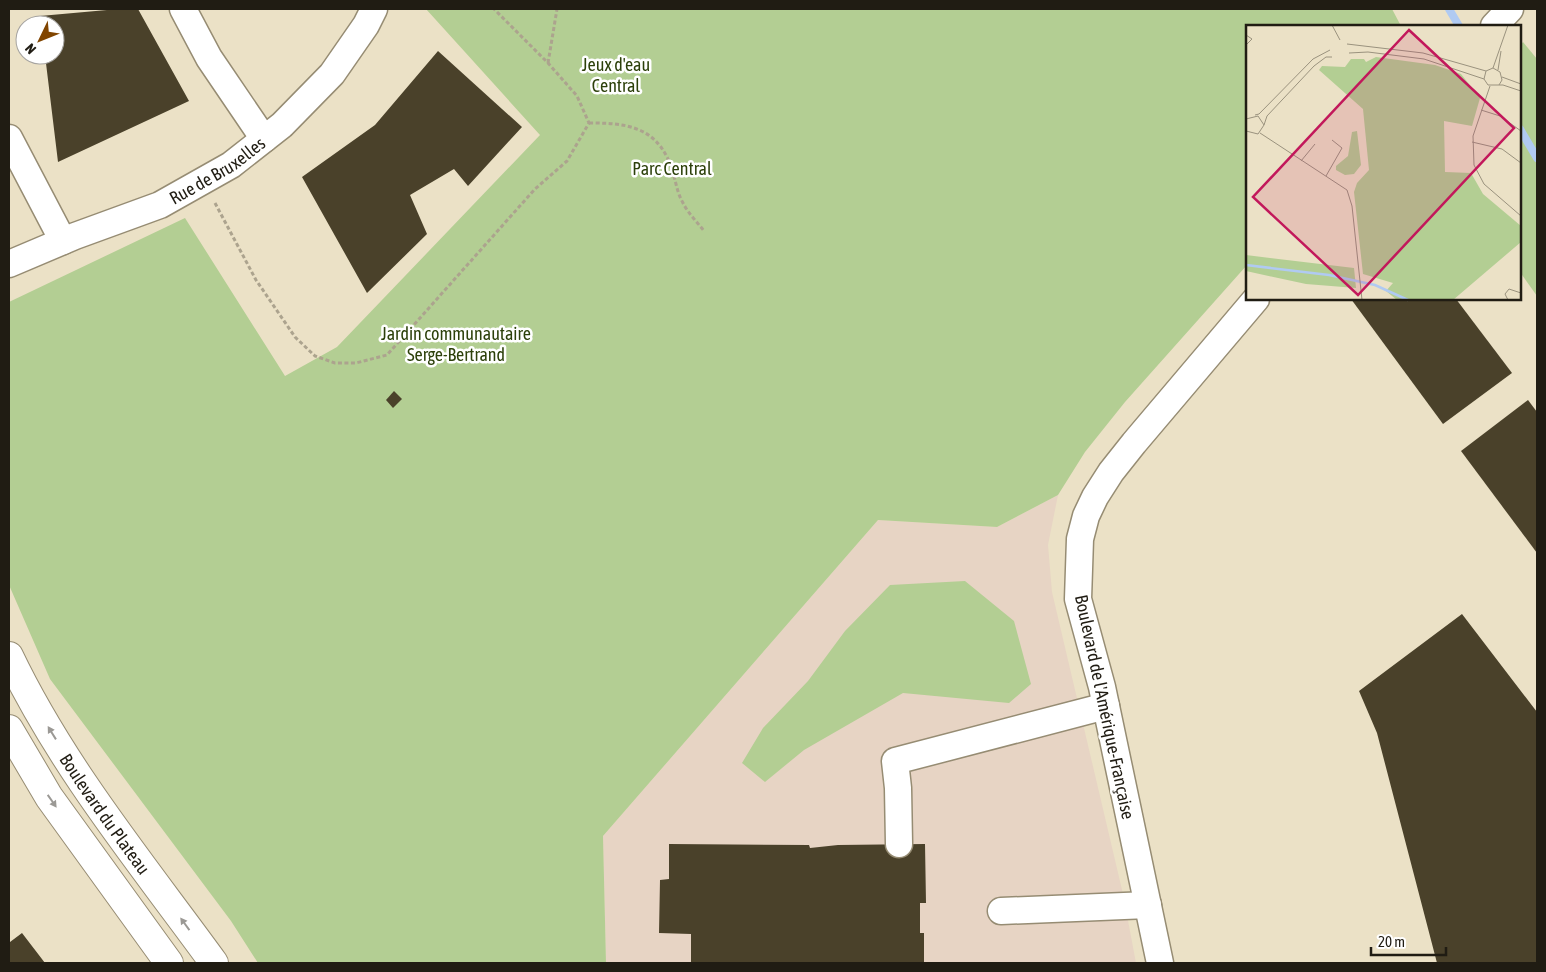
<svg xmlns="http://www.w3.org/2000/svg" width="1546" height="972" font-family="'Asap Condensed',sans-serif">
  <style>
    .education { fill: #e7d4c4 }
    .green { fill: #b3ce93 }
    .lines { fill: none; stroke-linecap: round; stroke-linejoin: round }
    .stream { stroke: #b0caf2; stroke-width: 8 }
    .building { fill: #4a412a }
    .minor-casing { stroke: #968c73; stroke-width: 29 }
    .major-casing { stroke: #968c73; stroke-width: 30 }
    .path { stroke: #aca38e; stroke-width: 3; stroke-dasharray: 4 2.5; stroke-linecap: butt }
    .minor { stroke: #fff; stroke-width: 26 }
    .major { stroke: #fff; stroke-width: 28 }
    .oneway { fill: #9b9995 }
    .labels { text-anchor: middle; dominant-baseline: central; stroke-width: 5; stroke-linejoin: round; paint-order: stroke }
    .park-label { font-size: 18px; fill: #2c400a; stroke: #fff }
    .street-label { font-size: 18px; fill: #201c13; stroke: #fff }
    .inset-river { fill: none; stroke: #b0caf2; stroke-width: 2.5 }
    .inset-road { fill: none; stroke: #9a927e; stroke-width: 1 }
    .view { fill: #c2185b; fill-opacity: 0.15; stroke: #c2185b; stroke-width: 2.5 }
    .inset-edge { fill: none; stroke: #201c13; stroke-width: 2.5 }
  </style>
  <rect width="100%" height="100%" fill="#ebe1c6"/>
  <path class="education" d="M1058,495L1048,545L1052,592L1123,894L1136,963H606L603,836L878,520L997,527Z"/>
  <g class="green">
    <path d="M426,9H1392L1401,26H1247V265L1125,402L1085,452L1058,495L997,527L878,520L603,836L606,963H258L231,921L50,679L9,585V302L185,218L285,376L337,347L540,135Z"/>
    <path d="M1523,42L1537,59V296L1520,272V46Z"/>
    <path d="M965,581L1014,621L1031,684L1009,703L903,693L804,750L765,782L742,763L763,728L808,681L845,631L890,585Z"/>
  </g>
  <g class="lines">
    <g class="stream">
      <path d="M1449,9L1459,26"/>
      <path d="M1520,129L1537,158"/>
    </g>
  </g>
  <g class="building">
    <path d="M118,9H138L189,101L58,162L45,55H55V25H42L40,16Z"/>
    <path d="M438,51L522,127L468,186L454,169L410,195L427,234L367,293L302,177L375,125Z"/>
    <path d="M1351,299H1456L1512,373L1443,424Z"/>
    <path d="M394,391L402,399L393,408L386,400Z"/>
    <path d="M1528,400L1537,412V553L1461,451Z"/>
    <path d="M1462,614L1537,712V963H1437L1377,733L1359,691Z"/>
    <path d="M669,844L809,845L810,848L838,845L925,844L926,903H920V933H924V963H691V934L659,933L660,880L669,879Z"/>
    <path d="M22,933L45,963H9V939L10,942Z"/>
  </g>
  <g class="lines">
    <g class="minor-casing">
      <g id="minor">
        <path d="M183,9L209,58L264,139"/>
        <path d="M1494,26L1510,9"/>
        <path d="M9,138L63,241"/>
        <path id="s1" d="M9,264L75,236L160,205L231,165L282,125L332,74L366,25L374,9"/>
        <path d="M899,844L898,788L895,761L1106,706"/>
        <path d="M1001,911L1148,905"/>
        <path d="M1160,963L1102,687L1078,599L1080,539L1086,516L1095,497L1111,472L1134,443L1256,299"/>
      </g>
    </g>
    <g class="major-casing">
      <g id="major">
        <path id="s2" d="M9,656C62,767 142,864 214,963"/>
        <path d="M9,729L49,797L169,963"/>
      </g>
    </g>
    <g class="path">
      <path d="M548,63L557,9"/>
      <path d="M589,123C622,123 652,125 668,159C675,172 675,189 683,203C688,213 697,222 704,231"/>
      <path d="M215,203L256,280L295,337L315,356L335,363H356L387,355L535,189L567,161L589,123L577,96L548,63L494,9"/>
    </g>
    <use href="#minor" class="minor"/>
    <use href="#major" class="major"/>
  </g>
  <defs><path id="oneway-solid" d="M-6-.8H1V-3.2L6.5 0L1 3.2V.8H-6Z" transform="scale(1.25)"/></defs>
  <g class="oneway">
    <use href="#oneway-solid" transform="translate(52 733) rotate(-122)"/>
    <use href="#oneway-solid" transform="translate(52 801) rotate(55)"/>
    <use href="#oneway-solid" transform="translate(185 924) rotate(-126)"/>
  </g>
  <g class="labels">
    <g class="park-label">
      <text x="616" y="64">Jeux d'eau<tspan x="616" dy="21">Central</tspan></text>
      <text x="672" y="168">Parc Central</text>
      <text x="456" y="333">Jardin communautaire<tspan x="456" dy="21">Serge-Bertrand</tspan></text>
    </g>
    <g class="street-label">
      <text stroke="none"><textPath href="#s1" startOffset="229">Rue de Bruxelles</textPath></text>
      <text transform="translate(1105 707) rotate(78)">Boulevard de l'Amérique-Française</text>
      <text stroke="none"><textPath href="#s2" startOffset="185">Boulevard du Plateau</textPath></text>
    </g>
  </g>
  <g transform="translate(1246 25)">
    <rect width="275" height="275" fill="#ebe1c6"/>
    <path d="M130,32L189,40L215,49L234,73L226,101L198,96L199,147L225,148L237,169L275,201V217L207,275H151L140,266L147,258L117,249L108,167L111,158L123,145L117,84L73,45L76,41L99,42L105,34H118L120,37ZM111,106L115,140L108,149L99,150L90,145V141L102,131L106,107ZM0,230L108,243L110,263L60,259L0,246Z" fill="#b3ce93"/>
    <path class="inset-river" d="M0,240L83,250L129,260L162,275"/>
    <path class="inset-road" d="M86,0L94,15M0,10L6,14L0,20M101,19L177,28L240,46M103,28L122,27L178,34L238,54M247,43L262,0M252,45L255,26M256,52L275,59M253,60L256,55L254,47L247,43L240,46L238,54L242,60H257L275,66M244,61L227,111L228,140L238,159L275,191M235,85L254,91L275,106M9,90L13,89L67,34L84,25M0,94L12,91L18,100L12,109L0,106M18,100L21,91L68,41L80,32H86M14,108L101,165L106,181L116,275M226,117L256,124L275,138M55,136L69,119M80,151L96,123L86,115M262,275L259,269L263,264L275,268"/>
    <path class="view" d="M163,5L268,103L112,270L7,172Z"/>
    <rect width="275" height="275" class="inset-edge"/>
  </g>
  <rect width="1546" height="972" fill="none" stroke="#201c13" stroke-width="20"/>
  <g transform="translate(40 40) rotate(227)"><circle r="24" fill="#ffffff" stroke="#a6a4a1"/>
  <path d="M0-4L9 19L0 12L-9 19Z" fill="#814500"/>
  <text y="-8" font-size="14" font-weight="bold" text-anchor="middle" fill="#201c13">N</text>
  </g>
  <path d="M1371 947v8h75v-8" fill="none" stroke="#201c13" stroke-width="2.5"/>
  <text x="1378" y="947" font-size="15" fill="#201c13" stroke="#ffffff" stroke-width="4" paint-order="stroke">20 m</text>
</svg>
